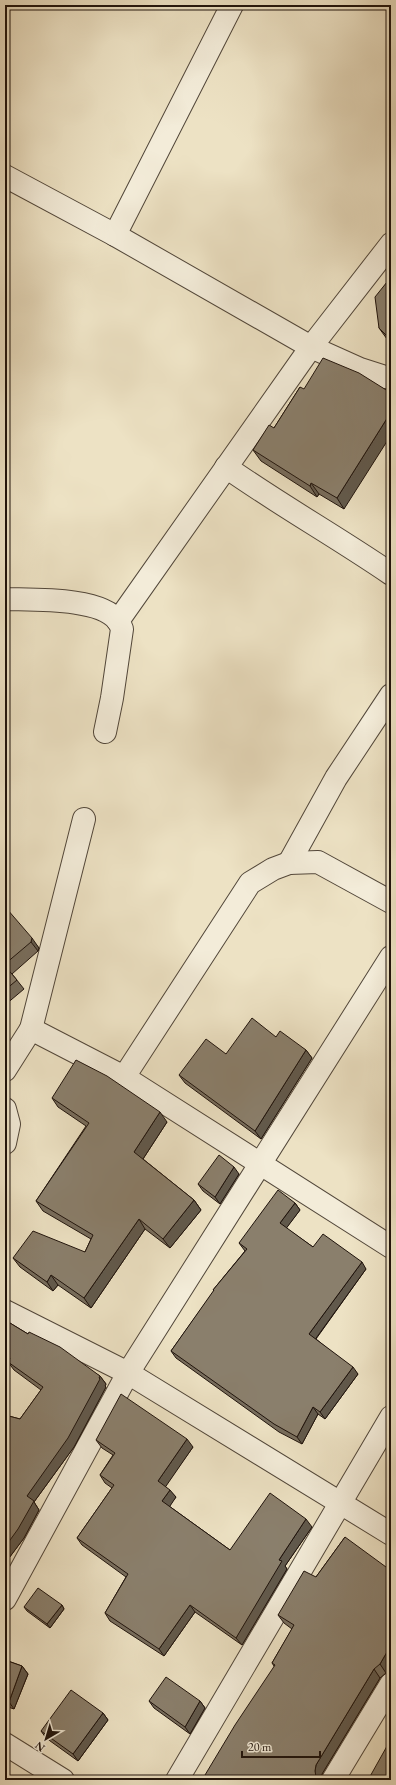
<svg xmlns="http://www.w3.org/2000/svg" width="396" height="1785" font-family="'EB Garamond',serif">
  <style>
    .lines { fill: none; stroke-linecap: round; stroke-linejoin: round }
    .minor-casing { stroke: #52473a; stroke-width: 24 }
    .minor { stroke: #f3ecd9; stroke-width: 22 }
    .wall { fill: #776d5d; stroke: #1f130c }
    .shaded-wall { fill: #61594c; stroke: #1f130c }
    .building { fill: #8a7f6c; stroke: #1f130c }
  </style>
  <rect width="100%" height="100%" fill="#ede2c4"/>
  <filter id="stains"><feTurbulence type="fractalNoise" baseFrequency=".005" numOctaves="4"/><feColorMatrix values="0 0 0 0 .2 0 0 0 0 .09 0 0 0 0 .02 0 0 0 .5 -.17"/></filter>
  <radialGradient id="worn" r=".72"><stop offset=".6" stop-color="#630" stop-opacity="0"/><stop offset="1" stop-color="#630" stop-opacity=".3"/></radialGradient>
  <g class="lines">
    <g class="minor-casing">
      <g id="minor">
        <path d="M5,176L115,235L311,347L360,369L385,377H391"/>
        <path d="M115,235L232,5"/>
        <path d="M226,467C280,505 337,537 391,574"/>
        <path d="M5,599C32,600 101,597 118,621C120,623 121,627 122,629L112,698L105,732"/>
        <path d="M118,621L311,347L391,244"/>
        <path d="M289,863L336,778L391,695"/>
        <path d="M31,1029L84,819"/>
        <path d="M5,1070L31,1029L124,1077L391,1247"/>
        <path d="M124,1077L250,883L273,869L289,863L318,862L391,902"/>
        <path d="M5,1109L9,1124L5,1143"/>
        <path d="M5,1311L128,1373L391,1534"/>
        <path d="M5,1599L128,1373L391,957"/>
        <path d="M5,1744L63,1780"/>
        <path d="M177,1780L391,1417"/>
        <path d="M333,1780L391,1684"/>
      </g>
    </g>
    <use href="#minor" class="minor"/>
  </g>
  <g class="wall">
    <path d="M391,277V356L387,350V339L379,328Z"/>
    <path d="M300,387L344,509L319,494L317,497L261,461L253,450L274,428Z"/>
    <path d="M5,910L39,948L38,951L12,974L24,989L5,1005Z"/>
    <path d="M276,1037L306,1050L312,1058L261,1139L185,1083L179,1075L226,1054Z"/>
    <path d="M52,1098L167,1122L143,1159L194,1200L201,1210L170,1248L145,1229L91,1308L58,1285L53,1291L20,1267L13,1258L85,1252L91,1239L43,1211L36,1201L86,1126L58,1107Z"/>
    <path d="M239,1174L220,1204L203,1191L198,1184Z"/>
    <path d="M295,1203L300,1210L286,1228L313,1247L366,1269L316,1339L358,1374L325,1419L318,1414L302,1444L279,1432L176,1358L171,1351L214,1291L213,1290L245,1251L239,1243Z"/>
    <path d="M5,1320L28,1334L100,1376L106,1384L105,1386L106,1387L74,1447L34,1502L39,1510L24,1538L6,1562L9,1566L5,1573V1415L20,1419L41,1390L14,1370L8,1362V1361L5,1358Z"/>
    <path d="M96,1440L193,1447L165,1486L176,1497L169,1506L230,1550L312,1527L285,1566L287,1569L242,1645L195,1612L164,1656L110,1621L105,1613L126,1577L82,1545L77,1538L112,1488L105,1483L100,1475L113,1455L102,1448Z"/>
    <path d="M345,1537L386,1673L380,1678L322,1774L321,1779L274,1666L272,1663L292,1629L284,1623L278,1615L316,1577Z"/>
    <path d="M62,1605L64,1609L50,1628L27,1611L24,1607Z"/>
    <path d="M5,1660L22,1666L28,1674L14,1709L5,1706Z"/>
    <path d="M149,1701H200L205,1708L190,1734L154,1708Z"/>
    <path d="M103,1713L108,1720L78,1761L46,1738L41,1731Z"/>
  </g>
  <g class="shaded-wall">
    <path d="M391,412V435L344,509L337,498Z"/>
    <path d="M311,483L319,494L317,497L310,486Z"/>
    <path d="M32,938L39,948L38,951L31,942Z"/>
    <path d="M306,1050L312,1058L261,1139L255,1131Z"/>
    <path d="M160,1112L167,1122L141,1162L134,1152Z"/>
    <path d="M234,1167L239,1174L220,1204L215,1197Z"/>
    <path d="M194,1200L201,1210L170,1248L163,1239Z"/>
    <path d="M295,1203L300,1210L285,1230L280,1223Z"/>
    <path d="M139,1219L145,1229L91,1308L84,1298Z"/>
    <path d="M362,1262L366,1269L314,1341L309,1334Z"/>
    <path d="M51,1275L58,1285L53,1291L47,1282Z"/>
    <path d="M353,1367L358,1374L325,1419L320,1412Z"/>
    <path d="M100,1376L106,1384L105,1386L106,1387L74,1447L34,1502L39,1510L24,1538L6,1562L9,1566L5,1573V1547L27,1496Z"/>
    <path d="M313,1407L318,1414L302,1444L297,1437Z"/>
    <path d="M187,1439L193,1447L164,1489L158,1481Z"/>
    <path d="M170,1490L176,1497L168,1509L162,1501Z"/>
    <path d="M306,1519L312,1527L285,1566L287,1569L242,1645L236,1638L279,1560Z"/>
    <path d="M62,1605L64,1609L50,1628L47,1624Z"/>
    <path d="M190,1605L195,1612L164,1656L159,1649Z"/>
    <path d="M391,1645V1664L386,1673L380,1664Z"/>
    <path d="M22,1666L28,1674L14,1709L9,1702Z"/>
    <path d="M374,1669L380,1678L322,1774L321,1780H315V1771L316,1765Z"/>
    <path d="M200,1701L205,1708L190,1734L185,1727Z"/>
    <path d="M103,1713L108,1720L78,1761L73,1754Z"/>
  </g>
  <g class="building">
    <path d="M391,277V349L387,350L388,337L379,328L375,297Z"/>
    <path d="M323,358L359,373L391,393V412L337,498L311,483L310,486L253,450L269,425L274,428L300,387L304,389Z"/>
    <path d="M7,909L32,938L31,942L5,964V910Z"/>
    <path d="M5,966L17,980L5,990Z"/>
    <path d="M252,1018L276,1037L280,1031L306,1050L255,1131L179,1075L206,1039L226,1054Z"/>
    <path d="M76,1060L107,1076L160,1112L134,1152L194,1200L163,1239L139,1219L84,1298L51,1275L47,1282L13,1258L33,1231L85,1252L93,1235L36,1201L89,1123L52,1098Z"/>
    <path d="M219,1155L234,1167L215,1197L198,1184Z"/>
    <path d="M278,1190L295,1203L280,1223L313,1247L323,1234L362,1262L309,1334L353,1367L320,1412L313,1407L297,1437L274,1424L171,1351L214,1290H213L247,1249L239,1243Z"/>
    <path d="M5,1320L28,1334L29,1332L60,1347L100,1376L99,1378L100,1379L68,1438L27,1496L34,1501L18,1529L5,1547V1415L20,1419L43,1387L8,1362L10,1358L5,1354Z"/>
    <path d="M121,1394L187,1439L158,1481L170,1490L162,1501L230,1550L270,1493L306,1519L279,1560L282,1561L236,1638L190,1605L159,1649L105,1613L128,1574L77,1538L114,1485L100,1475L115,1453L96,1440Z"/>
    <path d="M345,1537L386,1567L390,1562L391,1563V1645L380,1664L374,1669L316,1765L315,1771L316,1777L315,1780H202L235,1725L275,1665L272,1663L294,1625L278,1615L304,1571L316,1577Z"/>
    <path d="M38,1588L62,1605L47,1624L24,1607Z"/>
    <path d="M5,1660L22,1666L9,1702L5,1700Z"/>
    <path d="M166,1677L200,1701L185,1727L149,1701Z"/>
    <path d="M71,1690L103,1713L73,1754L41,1731Z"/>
    <path d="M391,1739V1780H368Z"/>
  </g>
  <rect width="396" height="1785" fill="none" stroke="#ede2c4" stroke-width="20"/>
  <rect x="6" y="6" width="384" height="1773" fill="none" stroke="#1f130c" stroke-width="2"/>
  <rect x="10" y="10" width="376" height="1765" fill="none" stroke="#1f130c"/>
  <g transform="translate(46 1739) rotate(218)" stroke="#f3ecd9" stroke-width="3" paint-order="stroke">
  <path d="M0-3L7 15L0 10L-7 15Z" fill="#1f130c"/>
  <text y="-6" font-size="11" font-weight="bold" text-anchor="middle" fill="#1f130c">N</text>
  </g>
  <path d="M242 1751v6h78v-6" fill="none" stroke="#1f130c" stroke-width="2"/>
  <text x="248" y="1751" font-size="12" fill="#1f130c" stroke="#f3ecd9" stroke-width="3" paint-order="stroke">20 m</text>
  <rect width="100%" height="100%" filter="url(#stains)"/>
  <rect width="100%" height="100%" fill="url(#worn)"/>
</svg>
